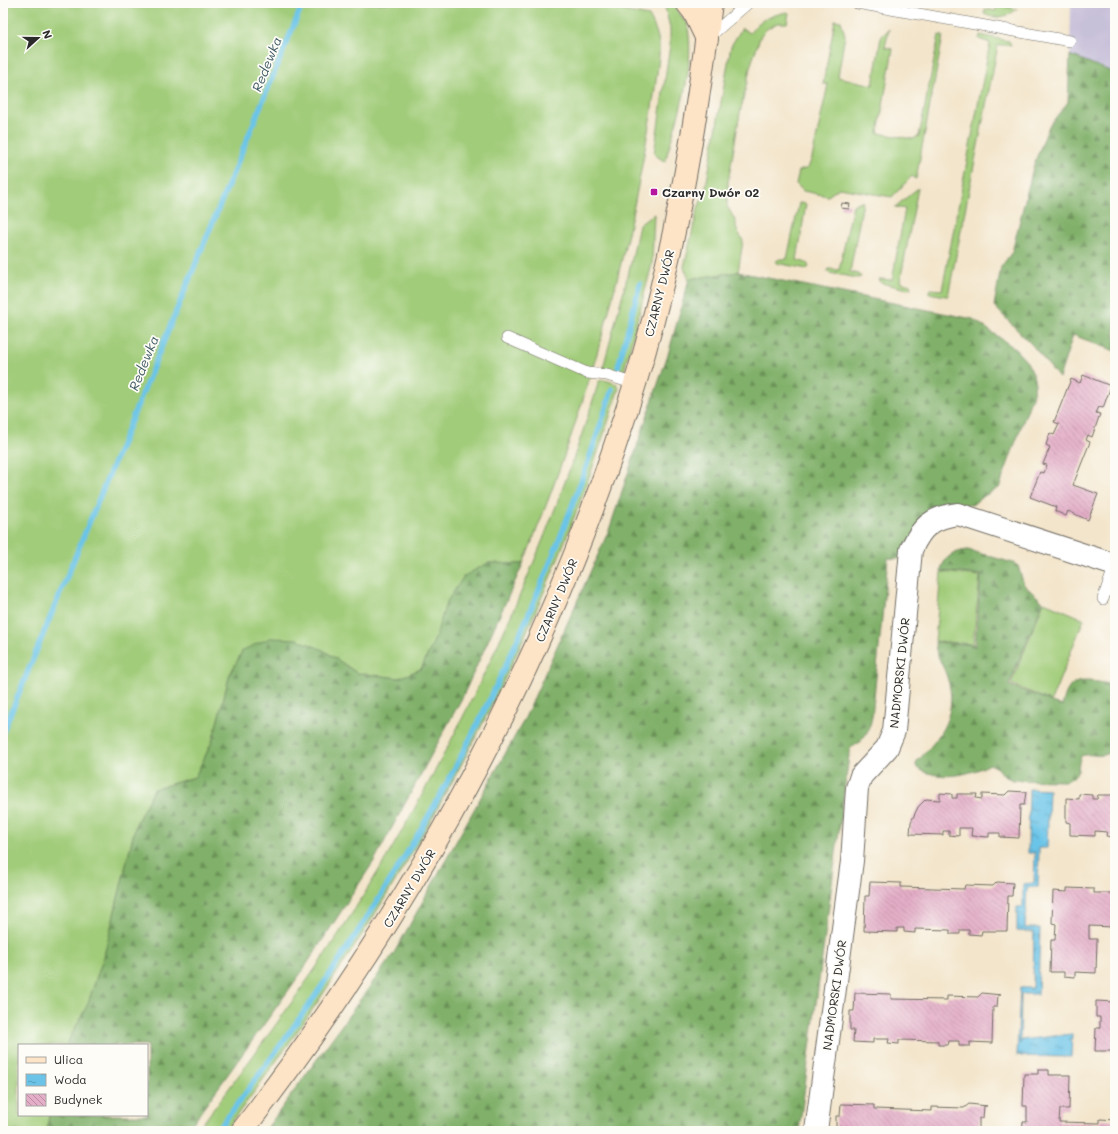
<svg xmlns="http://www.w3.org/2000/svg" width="1118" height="1134" font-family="Mali,sans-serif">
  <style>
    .industrial { fill: #c7c0d9 }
    .grass { fill: #a1cc79; stroke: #667c52 }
    .forest { fill: url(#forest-firs); stroke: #566e4a }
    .water { fill: url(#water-ripples); stroke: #4b788a }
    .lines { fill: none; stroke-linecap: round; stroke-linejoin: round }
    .stream { stroke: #6bc4e8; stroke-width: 5.5 }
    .building { fill: url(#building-back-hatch) }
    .lane-casing { stroke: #716c63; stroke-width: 12 }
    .street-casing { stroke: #716c63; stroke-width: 24 }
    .secondary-casing { stroke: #716c63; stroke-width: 24 }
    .lane { stroke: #fff; stroke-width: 11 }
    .street { stroke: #fff; stroke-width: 22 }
    .secondary { stroke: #fee4c6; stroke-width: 22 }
    .poi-dot { fill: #b5179e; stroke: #fdfcf7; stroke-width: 1.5 }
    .labels { text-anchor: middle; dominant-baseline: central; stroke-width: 3.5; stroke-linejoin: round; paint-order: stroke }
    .poi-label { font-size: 12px; font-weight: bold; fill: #2b2b2b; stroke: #fdfcf7; text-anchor: start }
    .street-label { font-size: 12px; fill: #2b2b2b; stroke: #fdfcf7 }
    .water-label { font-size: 13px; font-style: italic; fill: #3e5964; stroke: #fdfcf7 }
  </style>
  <defs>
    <pattern id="forest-firs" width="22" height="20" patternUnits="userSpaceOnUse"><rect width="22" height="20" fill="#80b069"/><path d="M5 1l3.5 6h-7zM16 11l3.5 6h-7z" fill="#698f57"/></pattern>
    <pattern id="water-ripples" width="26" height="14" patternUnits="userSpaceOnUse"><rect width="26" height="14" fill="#6bc4e8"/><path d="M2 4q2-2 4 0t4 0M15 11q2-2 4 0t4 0" fill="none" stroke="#589fbc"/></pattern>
    <pattern id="building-back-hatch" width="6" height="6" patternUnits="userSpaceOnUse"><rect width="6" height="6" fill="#e4aec8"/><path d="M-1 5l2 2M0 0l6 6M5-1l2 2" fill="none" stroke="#b98ea3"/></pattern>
  </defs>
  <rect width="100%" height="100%" fill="#fdfcf7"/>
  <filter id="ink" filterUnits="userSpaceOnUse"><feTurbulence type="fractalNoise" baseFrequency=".025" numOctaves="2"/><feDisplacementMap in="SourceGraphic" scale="8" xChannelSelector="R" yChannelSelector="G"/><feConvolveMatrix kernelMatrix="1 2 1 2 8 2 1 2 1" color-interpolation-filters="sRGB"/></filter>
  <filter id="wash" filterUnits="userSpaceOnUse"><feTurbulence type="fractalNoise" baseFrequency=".012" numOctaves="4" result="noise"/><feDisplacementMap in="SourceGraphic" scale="16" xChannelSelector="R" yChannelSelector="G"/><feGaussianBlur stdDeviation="0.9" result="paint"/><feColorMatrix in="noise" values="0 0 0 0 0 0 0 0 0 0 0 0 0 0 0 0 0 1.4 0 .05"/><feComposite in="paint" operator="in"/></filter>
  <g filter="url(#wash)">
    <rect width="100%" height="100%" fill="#f3e5cb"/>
    <path class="industrial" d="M1071,3H1115V73L1070,55Z"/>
    <g class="grass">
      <path d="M3,3H584L649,16C654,25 658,34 659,44C660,54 658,64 657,74C654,97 650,120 646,143C621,287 579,428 523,564L489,563L435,639L421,669L399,678L357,673L323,650L230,674L212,742L195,777L154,789L136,824L104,956L87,1006L66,1045H19V1115H49L47,1131H3Z"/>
      <path d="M664,3H673L685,22H687C697,69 677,117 665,162L654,154L670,45V28Z"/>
      <path d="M997,3H1007L1006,7L1017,9C1008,17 995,20 984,14L985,9L996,11Z"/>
      <path d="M787,12L789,13L787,23H777L767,29L761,35L751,64L740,113L728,182L727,206L736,222V228L743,241L738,272L689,279L684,267L698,208L705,192L731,46L742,28L750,33C760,18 770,16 787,12Z"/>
      <path d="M835,20L841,21L845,35L838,77L873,85L881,37L889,29L885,47L893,49L878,133L913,139L919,136L939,35L943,36L916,179L912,176L892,197L839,188L828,196L803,191L796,184L799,171L808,168L812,158L828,84H823Z"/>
      <path d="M980,35L1009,41L1011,45H998L948,296H946L929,293V291L930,289L942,290L990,43L979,39Z"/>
      <path d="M918,188L900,282L910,285L911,288L908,289L881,283L879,279L892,280L905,209L895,207Z"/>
      <path d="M859,202H863L850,272L859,274L861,277L858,278L829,273L827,271L828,269L839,270L853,205Z"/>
      <path d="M799,203L806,204L797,260L807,263L809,267L807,269L776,263V261L780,259H787Z"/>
      <path d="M654,214L652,264L624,371L620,373L603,368L631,263L639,225Z"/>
      <path d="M605,380L617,384L619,388C534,662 398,902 225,1131H197C264,1042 331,952 388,855C475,706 548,547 599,381Z"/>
      <path d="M941,572L980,576L973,644L935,641Z"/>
      <path d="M1044,602L1084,619L1051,701L1011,684Z"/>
    </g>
    <g class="forest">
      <path d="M1070,55L1115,73V351L1073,335L1059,378L1033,346L994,306L1001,267L1012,252L1034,164L1049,126L1068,102Z"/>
      <path d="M738,272L973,319L1013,347L1027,362L1033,374L1035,384L1032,397L999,488L982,497L972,505L958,504L899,559L888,558L872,717C869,731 864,742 850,748L799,1131H265L394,953L524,720L609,530L669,351L689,279Z"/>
      <path d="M968,550L1013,563L1018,566L1024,585L1043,602L1009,685L1062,706C1064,700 1065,693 1069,688C1077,676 1100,683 1112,684L1115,686L1114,746C1104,763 1096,751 1081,756L1079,762L1078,771L1074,777L1065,781L1013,780L1004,776L998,768L990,764C968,776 939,781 917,768L916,765L917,761C941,738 959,711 947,677C943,664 935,655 935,642L975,645L981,575L941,571C943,557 955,551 968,550Z"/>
      <path d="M488,563L523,564L462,698L374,861L301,973L187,1131H47L49,1115H147V1045H66L87,1006L104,956L136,824L154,789L195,777L212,742L230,674L243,650L270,638L297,639L323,650L357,673L399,678L421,669L435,639L446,603L464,576Z"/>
    </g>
    <path class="water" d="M1029,789L1049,790L1047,848H1039L1038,887H1027L1025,928H1040L1038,994H1021L1020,1044L1021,1040L1072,1034L1071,1057L1020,1056V1054L1017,1056L1020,988H1033L1034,932L1017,931V907H1023V884L1034,883L1035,853H1028Z"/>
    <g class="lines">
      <g class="stream">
        <path d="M618,367L640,284"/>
        <path d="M3,732L303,3"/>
        <path d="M217,1131C298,1025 373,915 438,799C510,669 568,530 612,389"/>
      </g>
    </g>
    <g id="blocks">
      <g class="building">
        <path d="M842,203L850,204L849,209L841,208Z"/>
        <path d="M1083,375L1111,386L1103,408L1099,407L1096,413L1100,414L1092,437L1088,435L1086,440L1090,442L1073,485L1098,494L1088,520L1068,511L1066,516L1055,511L1056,507L1030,497L1040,472L1044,473L1047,465L1043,464L1050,447L1046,445L1050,433L1054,435L1059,424L1054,422L1071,379L1080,383Z"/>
        <path d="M1009,791L1026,792L1024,805H1020L1019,838L1000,837V833H989V837L971,836L972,828H959V836L949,835V831H943V835L910,834L911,822L918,807L926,799L940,800V793L952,794V798H957V794H977L976,798L982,799V794L1005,795Z"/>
        <path d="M1079,794L1092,795V799H1097L1098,795H1115V837L1106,836L1107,832L1095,831V836L1070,835V823L1066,822V798L1079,799Z"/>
        <path d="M870,882L901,883V887L964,889L965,885L993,886L997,882L1013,883L1012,896H1008L1007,931H982L981,935L969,934V930H960V934H950V930L915,929V933L904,932V928H897V932L864,931L865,896H869Z"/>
        <path d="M1067,888L1094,889V893H1115V927L1089,926V939H1097L1096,973L1075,972V977L1064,976V972H1050L1051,940H1055L1056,924L1052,923L1053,891L1067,892Z"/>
        <path d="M855,993L891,994V999L947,1000V996L978,997L982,993L1001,995H998L997,1007H993L992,1043L970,1042V1046H959V1041H949L948,1045H938V1041L899,1040V1044L888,1043L889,1039H873V1043L853,1042L854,1030H850V1011H854Z"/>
        <path d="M1096,1001L1114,1002L1115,1047H1112V1051H1095L1096,1028H1100V1017H1096Z"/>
        <path d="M1038,1070H1049V1075H1070L1069,1109H1060L1059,1122L1100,1123V1119L1115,1120V1131H1022L1023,1122H1027V1106H1023L1024,1074H1038Z"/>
        <path d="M841,1104L874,1105V1109L932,1111V1107L964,1108L969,1104L987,1106H984L983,1118H979V1131H836V1116H840Z"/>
      </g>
    </g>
  </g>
  <g filter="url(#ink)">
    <use href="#blocks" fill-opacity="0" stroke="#716c63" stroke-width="1"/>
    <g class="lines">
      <g class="lane-casing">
        <g id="lane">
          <path d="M857,3L1070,41"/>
          <path d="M709,37L748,3"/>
          <path d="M507,338L587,373L607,375L635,384"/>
          <path d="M1103,599L1115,565"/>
        </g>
      </g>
      <g class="street-casing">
        <path id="street" d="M816,1131L852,861L857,788L861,776L887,748L894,731L911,550C921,527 932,517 958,514L1115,565"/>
      </g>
      <g class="secondary-casing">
        <g id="secondary">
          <path d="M687,3L694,12L707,39"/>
          <path d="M242,1131C416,906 550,659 634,387C673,262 695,132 711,3"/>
        </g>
      </g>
      <use href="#lane" class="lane"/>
      <use href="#street" class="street"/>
      <use href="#secondary" class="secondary"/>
    </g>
  </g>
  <rect class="poi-dot" x="650" y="188" width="8" height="8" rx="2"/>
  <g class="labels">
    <g class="poi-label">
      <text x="662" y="192">Czarny Dwór 02</text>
    </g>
    <g class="street-label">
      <text transform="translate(659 293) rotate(-76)">CZARNY DWÓR</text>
      <text transform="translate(556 600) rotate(-67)">CZARNY DWÓR</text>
      <text transform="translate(899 673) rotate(-84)">NADMORSKI DWÓR</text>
      <text transform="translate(409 888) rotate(-59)">CZARNY DWÓR</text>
      <text transform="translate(834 995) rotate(-82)">NADMORSKI DWÓR</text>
    </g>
    <g class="water-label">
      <text transform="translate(266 64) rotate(-68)">Redewka</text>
      <text transform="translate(143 363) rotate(-68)">Redewka</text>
    </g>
  </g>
  <rect width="1118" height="1134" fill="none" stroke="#fdfcf7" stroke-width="16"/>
  <rect x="18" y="1044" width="130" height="72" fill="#fdfcf7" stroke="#a9a8a5"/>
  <rect x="26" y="1057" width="20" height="6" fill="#fee4c6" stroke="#a9a8a5"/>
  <text x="54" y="1064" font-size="12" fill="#2b2b2b">Ulica</text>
  <rect x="26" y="1074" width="20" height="12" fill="url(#water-ripples)" stroke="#a9a8a5"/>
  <text x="54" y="1084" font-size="12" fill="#2b2b2b">Woda</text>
  <rect x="26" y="1094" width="20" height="12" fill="url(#building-back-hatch)" stroke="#a9a8a5"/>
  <text x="54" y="1104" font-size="12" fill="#2b2b2b">Budynek</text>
  <g transform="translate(38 38) rotate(69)" stroke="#fdfcf7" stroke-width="3" paint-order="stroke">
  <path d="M0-3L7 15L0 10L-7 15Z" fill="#2b2b2b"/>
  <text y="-6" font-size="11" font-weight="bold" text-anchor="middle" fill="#2b2b2b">N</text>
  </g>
</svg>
